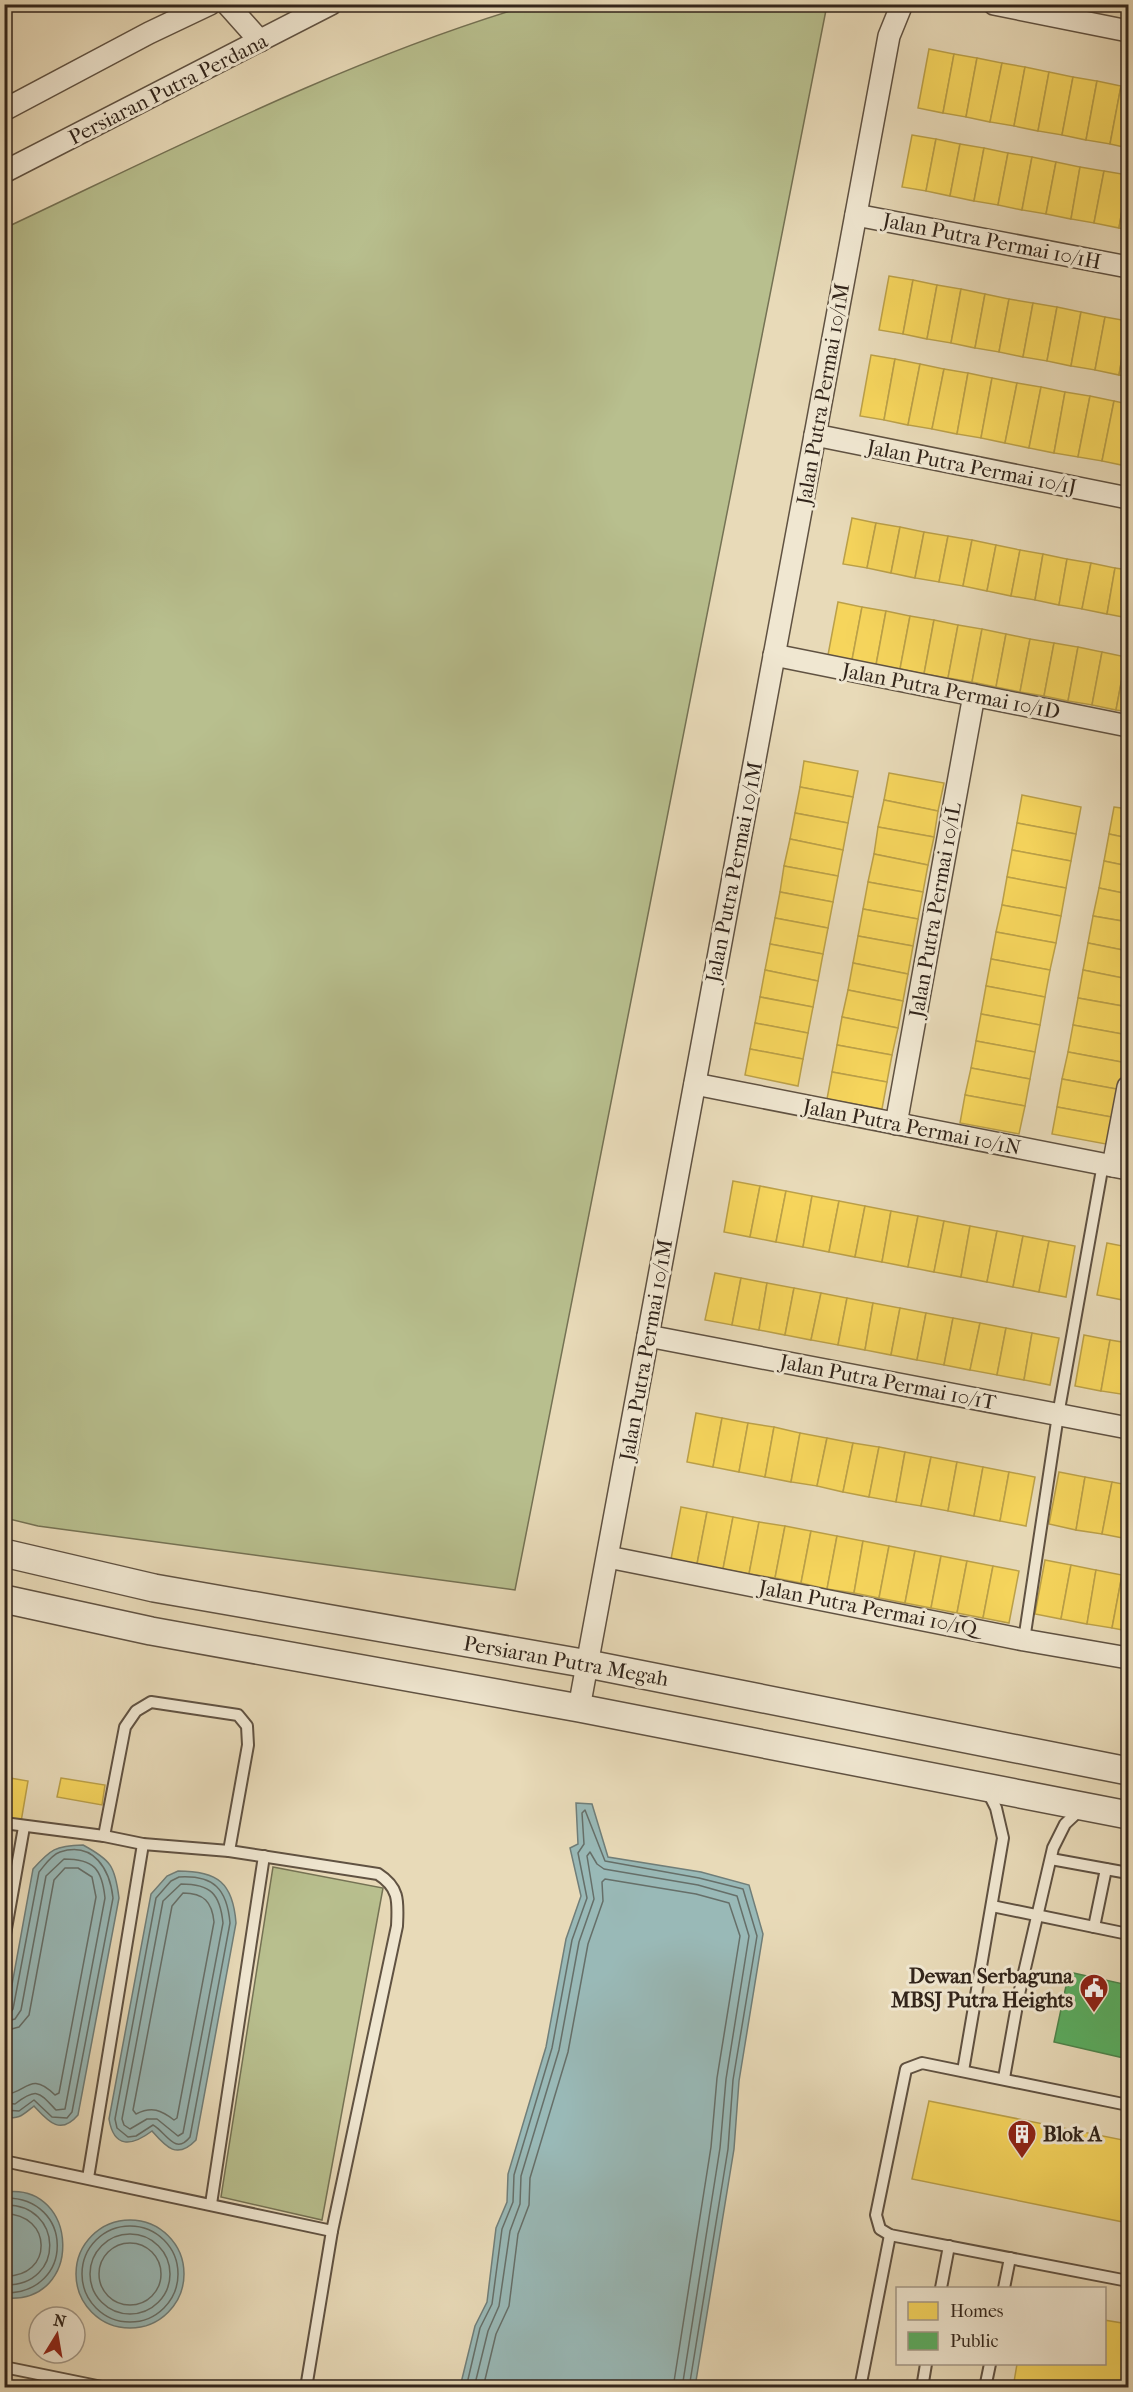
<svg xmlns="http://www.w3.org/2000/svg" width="1133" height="2392" font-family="'IM FELL French Canon',serif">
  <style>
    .green { fill: #b8bf8e; stroke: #757254; stroke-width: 1.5 }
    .water { fill: #99b9b7; stroke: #707e79; stroke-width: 1.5 }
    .homes { fill: #f6d55c; stroke: #bba048; stroke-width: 1.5 }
    .public { fill: #5aae61; stroke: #4e854c; stroke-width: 1.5 }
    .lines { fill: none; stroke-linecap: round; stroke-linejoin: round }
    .shore { stroke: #666f69; stroke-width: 1.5 }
    .service-casing { stroke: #605242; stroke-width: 14 }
    .minor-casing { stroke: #605242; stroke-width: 24 }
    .tertiary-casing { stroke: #605242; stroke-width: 30 }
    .service { stroke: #f0e7d1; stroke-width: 10 }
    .minor { stroke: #f0e7d1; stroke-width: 21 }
    .tertiary { stroke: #f0e7d1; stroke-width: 27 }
    .labels { text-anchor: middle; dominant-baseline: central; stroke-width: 6; stroke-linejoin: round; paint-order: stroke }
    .street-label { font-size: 21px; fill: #32251b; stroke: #f0e7d1 }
    .poi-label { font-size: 21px; font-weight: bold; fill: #32251b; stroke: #f0e7d1; text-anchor: end }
  </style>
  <rect width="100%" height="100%" fill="#e8dab8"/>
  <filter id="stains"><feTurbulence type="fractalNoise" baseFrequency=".00333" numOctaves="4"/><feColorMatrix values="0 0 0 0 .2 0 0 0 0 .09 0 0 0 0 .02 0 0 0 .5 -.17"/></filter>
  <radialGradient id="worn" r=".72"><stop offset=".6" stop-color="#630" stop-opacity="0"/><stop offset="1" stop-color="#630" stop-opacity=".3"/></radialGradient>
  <g class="green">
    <path d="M530,5H827L515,1590L38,1526L5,1518V228C177,147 348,59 530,5Z"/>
    <path d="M273,1867L383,1888L322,2220L221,2197Z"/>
  </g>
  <g class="water">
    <path d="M576,1803L592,1804L608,1857L701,1872L749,1885L763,1934L739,2081L734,2149L695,2387H460L475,2326L487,2302L496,2228L507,2202L508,2174L546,2047L566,1939L581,1896L570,1848L578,1844Z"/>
    <path d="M83,1845C111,1860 115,1866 119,1898L78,2115C60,2136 48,2121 34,2106C24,2114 18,2121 5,2116V2023L33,1869C51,1849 55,1846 83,1845Z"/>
    <path d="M178,1871C218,1871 233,1883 236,1923L196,2140C177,2160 166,2147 152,2131C132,2146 114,2149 109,2119L151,1894L167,1876Z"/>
    <path d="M5,2192C79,2182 85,2305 5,2298Z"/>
    <circle cx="130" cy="2274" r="54"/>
  </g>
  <g class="homes">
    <path d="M929,49L954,54L943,113L918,108Z"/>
    <path d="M954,54L977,58L966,117L943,113Z"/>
    <path d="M977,58L1002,63L990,122L966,117Z"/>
    <path d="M1002,63L1025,67L1014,126L990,122Z"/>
    <path d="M1025,67L1049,72L1038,131L1014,126Z"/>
    <path d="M1049,72L1073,77L1062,135L1038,131Z"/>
    <path d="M1073,77L1097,81L1086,140L1062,135Z"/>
    <path d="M1097,81L1121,86L1110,144L1086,140Z"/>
    <path d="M1121,86L1128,87V148L1110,144Z"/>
    <path d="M912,135L936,139L926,191L902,187Z"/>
    <path d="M936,139L960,144L950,196L926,191Z"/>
    <path d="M960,144L984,148L974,201L950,196Z"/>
    <path d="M984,148L1008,153L998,205L974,201Z"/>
    <path d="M1008,153L1032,157L1022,210L998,205Z"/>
    <path d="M1032,157L1056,162L1046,214L1022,210Z"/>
    <path d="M1056,162L1080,167L1071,219L1046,214Z"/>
    <path d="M1080,167L1104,171L1094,223L1071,219Z"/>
    <path d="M1104,171L1128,175L1119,228L1094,223Z"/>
    <path d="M1128,175V230L1119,228Z"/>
    <path d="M889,276L913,280L903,334L879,330Z"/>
    <path d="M913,280L937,285L927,339L903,334Z"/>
    <path d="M937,285L961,289L951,343L927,339Z"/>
    <path d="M961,289L985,294L975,348L951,343Z"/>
    <path d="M985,294L1009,299L999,352L975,348Z"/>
    <path d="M1009,299L1033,303L1023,357L999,352Z"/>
    <path d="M1033,303L1057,307L1047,361L1023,357Z"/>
    <path d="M1057,307L1081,312L1071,366L1047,361Z"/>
    <path d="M1081,312L1105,317L1095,370L1071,366Z"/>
    <path d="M1105,317L1128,321L1119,375L1095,370Z"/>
    <path d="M1128,323V377L1119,375Z"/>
    <path d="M871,355L895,359L884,420L860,416Z"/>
    <path d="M895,359L920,364L908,425L884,420Z"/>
    <path d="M920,364L944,369L932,429L908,425Z"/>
    <path d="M944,369L968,373L957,434L932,429Z"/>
    <path d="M968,373L992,378L981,438L957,434Z"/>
    <path d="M992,378L1017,383L1005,443L981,438Z"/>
    <path d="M1017,383L1041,387L1029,448L1005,443Z"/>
    <path d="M1041,387L1065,392L1054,453L1029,448Z"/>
    <path d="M1065,392L1090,396L1078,457L1054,453Z"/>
    <path d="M1090,396L1114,401L1102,461L1078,457Z"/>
    <path d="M1114,401L1128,404L1126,466L1102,461Z"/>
    <path d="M852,518L876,523L867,568L843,564Z"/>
    <path d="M876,523L900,527L891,573L867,568Z"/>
    <path d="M900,527L924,532L915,578L891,573Z"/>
    <path d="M924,532L948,536L939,582L915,578Z"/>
    <path d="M948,536L972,540L963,586L939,582Z"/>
    <path d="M972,540L996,545L987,591L963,586Z"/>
    <path d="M996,545L1020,550L1011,596L987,591Z"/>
    <path d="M1020,550L1043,554L1035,600L1011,596Z"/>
    <path d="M1043,554L1067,559L1059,605L1035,600Z"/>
    <path d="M1067,559L1091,563L1082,609L1059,605Z"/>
    <path d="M1091,563L1115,568L1107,614L1082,609Z"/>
    <path d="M1115,568L1128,570V618L1107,614Z"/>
    <path d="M838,602L862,607L852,660L828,655Z"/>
    <path d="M862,607L886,611L876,665L852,660Z"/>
    <path d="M886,611L910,616L900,669L876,665Z"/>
    <path d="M910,616L934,620L924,674L900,669Z"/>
    <path d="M934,620L958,625L948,678L924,674Z"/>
    <path d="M958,625L982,629L972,682L948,678Z"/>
    <path d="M982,629L1006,634L996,687L972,682Z"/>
    <path d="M1006,634L1030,639L1020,692L996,687Z"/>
    <path d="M1030,639L1054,643L1044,696L1020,692Z"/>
    <path d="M1054,643L1078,647L1068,701L1044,696Z"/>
    <path d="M1078,647L1102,652L1092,705L1068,701Z"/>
    <path d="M1102,652L1126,657L1116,710L1092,705Z"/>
    <path d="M1126,657H1128V712L1116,710Z"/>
    <path d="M804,761L858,771L853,797L800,787Z"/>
    <path d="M889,773L944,783L938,811L884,800Z"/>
    <path d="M800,787L853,797L848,823L795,813Z"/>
    <path d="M1022,795L1081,807L1076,834L1017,823Z"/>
    <path d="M884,800L938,811L934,837L878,827Z"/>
    <path d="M1114,807L1128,809V838L1109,834Z"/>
    <path d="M795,813L848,823L843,850L790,839Z"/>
    <path d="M1017,823L1076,834L1071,861L1012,850Z"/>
    <path d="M878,827L934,837L928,865L874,854Z"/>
    <path d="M1109,834L1128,838V866L1104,861Z"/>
    <path d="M790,839L843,850L838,876L784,866Z"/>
    <path d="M1012,850L1071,861L1066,888L1007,877Z"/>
    <path d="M874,854L928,865L923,892L868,882Z"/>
    <path d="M1104,861L1128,866V894L1099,888Z"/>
    <path d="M784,866L838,876L833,902L780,892Z"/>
    <path d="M1007,877L1066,888L1061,916L1002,905Z"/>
    <path d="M868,882L923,892L918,919L863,909Z"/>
    <path d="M1099,888L1128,894V922L1093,916Z"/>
    <path d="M780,892L833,902L828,928L775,918Z"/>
    <path d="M1002,905L1061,916L1056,943L996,932Z"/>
    <path d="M863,909L918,919L913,946L858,936Z"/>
    <path d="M1093,916L1128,922V951L1088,943Z"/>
    <path d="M775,918L828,928L823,954L770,944Z"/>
    <path d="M996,932L1056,943L1050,970L991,959Z"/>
    <path d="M858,936L913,946L908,974L853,963Z"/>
    <path d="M1088,943L1128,951V979L1083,970Z"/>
    <path d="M770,944L823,954L818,981L765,970Z"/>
    <path d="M991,959L1050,970L1045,997L986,986Z"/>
    <path d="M853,963L908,974L903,1001L848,990Z"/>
    <path d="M765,970L818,981L813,1007L760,997Z"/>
    <path d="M1083,970L1128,979V1007L1078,998Z"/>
    <path d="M986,986L1045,997L1040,1025L981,1014Z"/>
    <path d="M848,990L903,1001L898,1028L842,1017Z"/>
    <path d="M760,997L813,1007L808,1033L755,1023Z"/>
    <path d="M1078,998L1128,1007V1035L1073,1025Z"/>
    <path d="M981,1014L1040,1025L1035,1052L976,1041Z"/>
    <path d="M842,1017L898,1028L892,1055L837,1045Z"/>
    <path d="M755,1023L808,1033L803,1059L750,1049Z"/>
    <path d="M1073,1025L1128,1035L1127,1063L1068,1052Z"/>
    <path d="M976,1041L1035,1052L1030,1079L971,1068Z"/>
    <path d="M837,1045L892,1055L887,1082L832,1072Z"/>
    <path d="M750,1049L803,1059L798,1086L745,1075Z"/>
    <path d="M1068,1052L1127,1063L1122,1090L1062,1079Z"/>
    <path d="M971,1068L1030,1079L1025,1106L965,1095Z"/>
    <path d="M832,1072L887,1082L882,1109L827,1099Z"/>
    <path d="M1062,1079L1122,1090L1117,1118L1057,1107Z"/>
    <path d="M965,1095L1025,1106L1019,1134L960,1123Z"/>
    <path d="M1057,1107L1117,1118L1111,1145L1052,1134Z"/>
    <path d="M733,1181L760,1186L750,1237L724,1232Z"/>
    <path d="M760,1186L786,1191L776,1242L750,1237Z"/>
    <path d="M786,1191L812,1196L803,1247L776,1242Z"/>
    <path d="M812,1196L839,1201L829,1252L803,1247Z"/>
    <path d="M839,1201L865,1206L855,1257L829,1252Z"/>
    <path d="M865,1206L891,1211L882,1262L855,1257Z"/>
    <path d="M891,1211L918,1216L908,1267L882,1262Z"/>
    <path d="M918,1216L944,1221L934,1272L908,1267Z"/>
    <path d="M944,1221L970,1226L961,1277L934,1272Z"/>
    <path d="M970,1226L997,1231L987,1282L961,1277Z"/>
    <path d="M997,1231L1023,1236L1013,1287L987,1282Z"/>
    <path d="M1023,1236L1049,1241L1039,1292L1013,1287Z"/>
    <path d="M1049,1241L1075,1246L1066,1297L1039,1292Z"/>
    <path d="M1107,1243L1128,1247V1269L1123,1300L1097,1295Z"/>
    <path d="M1128,1269V1301L1123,1300Z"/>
    <path d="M715,1273L741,1278L732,1325L705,1320Z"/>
    <path d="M741,1278L767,1283L759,1330L732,1325Z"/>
    <path d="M767,1283L794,1288L785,1335L759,1330Z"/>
    <path d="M794,1288L821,1293L811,1340L785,1335Z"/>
    <path d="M821,1293L847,1298L838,1345L811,1340Z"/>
    <path d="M847,1298L873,1303L865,1350L838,1345Z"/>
    <path d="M873,1303L900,1308L891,1355L865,1350Z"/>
    <path d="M900,1308L926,1313L917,1360L891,1355Z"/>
    <path d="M926,1313L953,1318L944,1365L917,1360Z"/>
    <path d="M953,1318L980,1323L970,1370L944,1365Z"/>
    <path d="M980,1323L1006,1328L997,1375L970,1370Z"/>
    <path d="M1006,1328L1032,1333L1024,1380L997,1375Z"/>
    <path d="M1032,1333L1059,1338L1050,1385L1024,1380Z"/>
    <path d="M1084,1335L1110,1340L1101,1391L1075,1386Z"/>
    <path d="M1110,1340L1128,1343L1127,1395L1101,1391Z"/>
    <path d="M696,1413L722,1418L713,1467L687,1462Z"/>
    <path d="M722,1418L748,1423L739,1472L713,1467Z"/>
    <path d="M748,1423L774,1427L765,1477L739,1472Z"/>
    <path d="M774,1427L800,1433L791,1482L765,1477Z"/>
    <path d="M800,1433L827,1438L817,1486L791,1482Z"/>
    <path d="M827,1438L853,1443L843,1492L817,1486Z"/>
    <path d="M853,1443L879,1447L869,1497L843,1492Z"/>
    <path d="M879,1447L905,1452L896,1502L869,1497Z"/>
    <path d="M905,1452L931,1457L921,1506L896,1502Z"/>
    <path d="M931,1457L957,1462L948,1511L921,1506Z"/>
    <path d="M957,1462L983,1467L974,1516L948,1511Z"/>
    <path d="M983,1467L1009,1472L1000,1521L974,1516Z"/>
    <path d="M1009,1472L1035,1477L1026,1526L1000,1521Z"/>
    <path d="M1059,1472L1085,1477L1076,1530L1049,1524Z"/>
    <path d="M1085,1477L1112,1482L1102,1534L1076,1530Z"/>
    <path d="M1112,1482L1128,1485V1539L1102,1534Z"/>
    <path d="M681,1507L707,1512L697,1564L671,1559Z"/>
    <path d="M707,1512L733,1517L723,1569L697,1564Z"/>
    <path d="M733,1517L759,1522L749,1574L723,1569Z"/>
    <path d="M759,1522L785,1526L775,1578L749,1574Z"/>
    <path d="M785,1526L811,1531L801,1583L775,1578Z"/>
    <path d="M811,1531L837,1536L827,1589L801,1583Z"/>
    <path d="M837,1536L863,1541L854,1593L827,1589Z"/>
    <path d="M863,1541L889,1546L879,1598L854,1593Z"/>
    <path d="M889,1546L915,1551L905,1603L879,1598Z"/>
    <path d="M915,1551L941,1556L931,1608L905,1603Z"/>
    <path d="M941,1556L967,1561L957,1613L931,1608Z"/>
    <path d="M1045,1560L1071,1565L1061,1619L1035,1614Z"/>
    <path d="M967,1561L993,1566L983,1618L957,1613Z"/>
    <path d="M1071,1565L1096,1570L1087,1624L1061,1619Z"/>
    <path d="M993,1566L1019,1571L1009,1623L983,1618Z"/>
    <path d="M1096,1570L1122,1575L1112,1628L1087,1624Z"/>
    <path d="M1122,1575L1128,1576V1631L1112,1628Z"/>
    <path d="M4,1777L28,1781L21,1822L4,1819Z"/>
    <path d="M61,1778L105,1785L102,1805L57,1797Z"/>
    <path d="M929,2101L1128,2141V2223L912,2179Z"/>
    <path d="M1104,2320L1128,2324V2388H1013L1017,2364H1104Z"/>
  </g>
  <path class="public" d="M1069,1972L1128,1985V2059L1054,2042Z"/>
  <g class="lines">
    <g class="shore">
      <path d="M179,1877C214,1875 227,1889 230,1923L190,2137C175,2156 166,2132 153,2125L136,2136L128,2137L117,2128L115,2119L156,1898L171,1881Z"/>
      <path d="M181,1884C211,1884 220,1894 223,1923L183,2133L178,2136L157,2119H147L130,2129L124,2125L122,2119L163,1901Z"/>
      <path d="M183,1893C204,1893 212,1902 214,1922L177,2118L174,2120C161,2110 152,2106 136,2114L133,2110L172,1906Z"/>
      <path d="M4,2014L10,2013L13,2009L39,1872C45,1865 51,1855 60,1852C94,1841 110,1870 113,1898L72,2112L67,2118L52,2117L34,2100L19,2111L4,2110"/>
      <path d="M4,2022L15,2019L21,2010L46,1876L64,1859C94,1859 102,1869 105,1898L65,2109L56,2110C39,2092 37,2087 15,2104L4,2103"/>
      <path d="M4,2031L19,2027L29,2015L54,1880L65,1868H78L92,1877L96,1897L59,2093L55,2095C29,2069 26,2095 4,2094"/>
      <path d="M4,2198C74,2196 76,2294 4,2293"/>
      <path d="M4,2205C64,2203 66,2287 4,2285"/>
      <path d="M4,2214C53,2213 54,2278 4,2276"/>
      <circle cx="130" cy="2274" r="48"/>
      <circle cx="130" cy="2274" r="40"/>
      <circle cx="130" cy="2274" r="31"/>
      <path d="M466,2388L480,2328L492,2304L502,2229L513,2202L514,2175L552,2048L572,1940L587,1898L578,1853L584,1844L582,1813L585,1810L605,1861L699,1878L743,1889L757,1936L733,2080L728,2149L689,2388"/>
      <path d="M474,2388L488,2331L499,2306L510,2231L520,2204L521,2176L559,2050L579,1942L594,1899L587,1856L590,1852L597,1864L604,1869L698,1885L737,1896L749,1936L726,2079L720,2148L682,2388"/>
      <path d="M483,2388L496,2334L509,2306L518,2234L529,2205L530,2178L568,2052L588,1944L603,1901L602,1882L605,1879L696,1894L729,1903L740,1936L717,2078L711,2147L673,2388"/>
    </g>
    <g class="service-casing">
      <g id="service">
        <path d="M1024,1640L1058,1415L1103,1164"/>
        <path d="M4,1823L104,1836L143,1844L229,1851L378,1874C400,1888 398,1902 397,1926L332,2231L306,2388"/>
        <path d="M104,1836L125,1727L136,1711L151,1702L238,1715L247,1726L248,1745L229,1851"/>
        <path d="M1051,1859L1128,1873"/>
        <path d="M992,1906L1128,1934"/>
        <path d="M1094,1927L1106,1869"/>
        <path d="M4,1940L24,1827"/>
        <path d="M963,2071L1003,1838L996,1808L988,1792"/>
        <path d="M1004,2078L1019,1994L1053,1848L1065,1824L1081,1809"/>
        <path d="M1128,2105L922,2063L906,2069L876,2215L880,2229L890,2235L1128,2281"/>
        <path d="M4,2161L332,2231"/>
        <path d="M88,2178L143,1844"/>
        <path d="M211,2204L264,1856"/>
        <path d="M941,2288L949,2246"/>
        <path d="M1004,2288L1010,2258"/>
        <path d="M4,2367L107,2388"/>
        <path d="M860,2388L890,2235"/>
        <path d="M922,2388L926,2364"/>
        <path d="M985,2388L990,2364"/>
      </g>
    </g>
    <g class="minor-casing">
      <g id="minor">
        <path d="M227,4L260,41"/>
        <path d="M994,4L1128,31"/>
        <path d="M4,110L149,33L210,4"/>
        <path d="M4,172L331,4"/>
        <path d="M856,215L1128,267"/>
        <path d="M815,435L1128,498"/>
        <path d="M774,655L1128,726"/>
        <path d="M695,1084L1128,1169"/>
        <path d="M896,1124L974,695"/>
        <path d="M1113,1166L1128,1087"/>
        <path d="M648,1336L1128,1428"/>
        <path d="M608,1557L1024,1640L1128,1658"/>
        <path d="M579,1708L889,36L902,4"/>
      </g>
    </g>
    <g class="tertiary-casing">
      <g id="tertiary">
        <path d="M4,1553L154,1588L588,1664L1128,1771"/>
        <path d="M4,1599L151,1631L579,1708L1128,1815"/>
      </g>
    </g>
    <use href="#service" class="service"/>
    <use href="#minor" class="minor"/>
    <use href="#tertiary" class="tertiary"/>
  </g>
  <defs>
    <g id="civic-pin" transform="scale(1.5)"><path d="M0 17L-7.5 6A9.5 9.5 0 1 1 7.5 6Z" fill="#8f2418" stroke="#f0e7d1"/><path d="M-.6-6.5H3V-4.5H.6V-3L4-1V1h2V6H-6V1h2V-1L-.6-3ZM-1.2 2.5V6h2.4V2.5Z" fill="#fff"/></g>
    <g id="building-pin" transform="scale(1.5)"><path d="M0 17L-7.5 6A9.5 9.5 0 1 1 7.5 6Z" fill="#8f2418" stroke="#f0e7d1"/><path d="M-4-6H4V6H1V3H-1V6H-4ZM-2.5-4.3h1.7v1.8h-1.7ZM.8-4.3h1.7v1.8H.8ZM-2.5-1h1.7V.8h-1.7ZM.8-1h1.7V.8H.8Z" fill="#fff"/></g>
  </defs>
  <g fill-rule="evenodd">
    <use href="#civic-pin" x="1094" y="1988"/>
    <use href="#building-pin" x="1022" y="2134"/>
  </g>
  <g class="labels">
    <g class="street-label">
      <text transform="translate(168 89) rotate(-27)">Persiaran Putra Perdana</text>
      <text transform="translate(992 241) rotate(11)">Jalan Putra Permai 10/1H</text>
      <text transform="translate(823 394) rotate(-80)">Jalan Putra Permai 10/1M</text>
      <text transform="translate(972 467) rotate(11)">Jalan Putra Permai 10/1J</text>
      <text transform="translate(951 691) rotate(11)">Jalan Putra Permai 10/1D</text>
      <text transform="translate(734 872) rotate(-79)">Jalan Putra Permai 10/1M</text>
      <text transform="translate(935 910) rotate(-80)">Jalan Putra Permai 10/1L</text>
      <text transform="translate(912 1127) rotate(11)">Jalan Putra Permai 10/1N</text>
      <text transform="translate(646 1350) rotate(-80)">Jalan Putra Permai 10/1M</text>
      <text transform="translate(888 1382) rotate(11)">Jalan Putra Permai 10/1T</text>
      <text transform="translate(868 1608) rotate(11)">Jalan Putra Permai 10/1Q</text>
      <text transform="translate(566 1661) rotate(10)">Persiaran Putra Megah</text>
    </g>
    <g class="poi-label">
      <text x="1073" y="1976">Dewan Serbaguna<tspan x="1073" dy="24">MBSJ Putra Heights</tspan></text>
      <text x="1043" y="2134" text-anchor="start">Blok A</text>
    </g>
  </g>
  <rect width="1133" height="2392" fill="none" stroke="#e8dab8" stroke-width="24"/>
  <rect x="6" y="6" width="1121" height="2380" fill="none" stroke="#32251b" stroke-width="3"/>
  <rect x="12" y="12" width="1109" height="2368" fill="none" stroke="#32251b" stroke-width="1.5"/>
  <rect x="896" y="2287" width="210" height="78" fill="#f0e7d1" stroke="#a49988" stroke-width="1.5"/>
  <rect x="908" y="2302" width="30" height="18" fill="#f6d55c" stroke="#a49988" stroke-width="1.5"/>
  <text x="950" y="2317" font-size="18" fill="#32251b">Homes</text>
  <rect x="908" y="2332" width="30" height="18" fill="#5aae61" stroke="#a49988" stroke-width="1.5"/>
  <text x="950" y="2347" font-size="18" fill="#32251b">Public</text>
  <g transform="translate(57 2335) rotate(11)"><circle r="28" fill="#f0e7d1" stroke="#a49988" stroke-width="1.5"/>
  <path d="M0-4.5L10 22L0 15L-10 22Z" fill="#8f2418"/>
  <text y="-9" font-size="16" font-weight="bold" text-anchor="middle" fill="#32251b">N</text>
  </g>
  <rect width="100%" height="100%" filter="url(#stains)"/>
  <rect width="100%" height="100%" fill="url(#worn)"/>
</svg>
